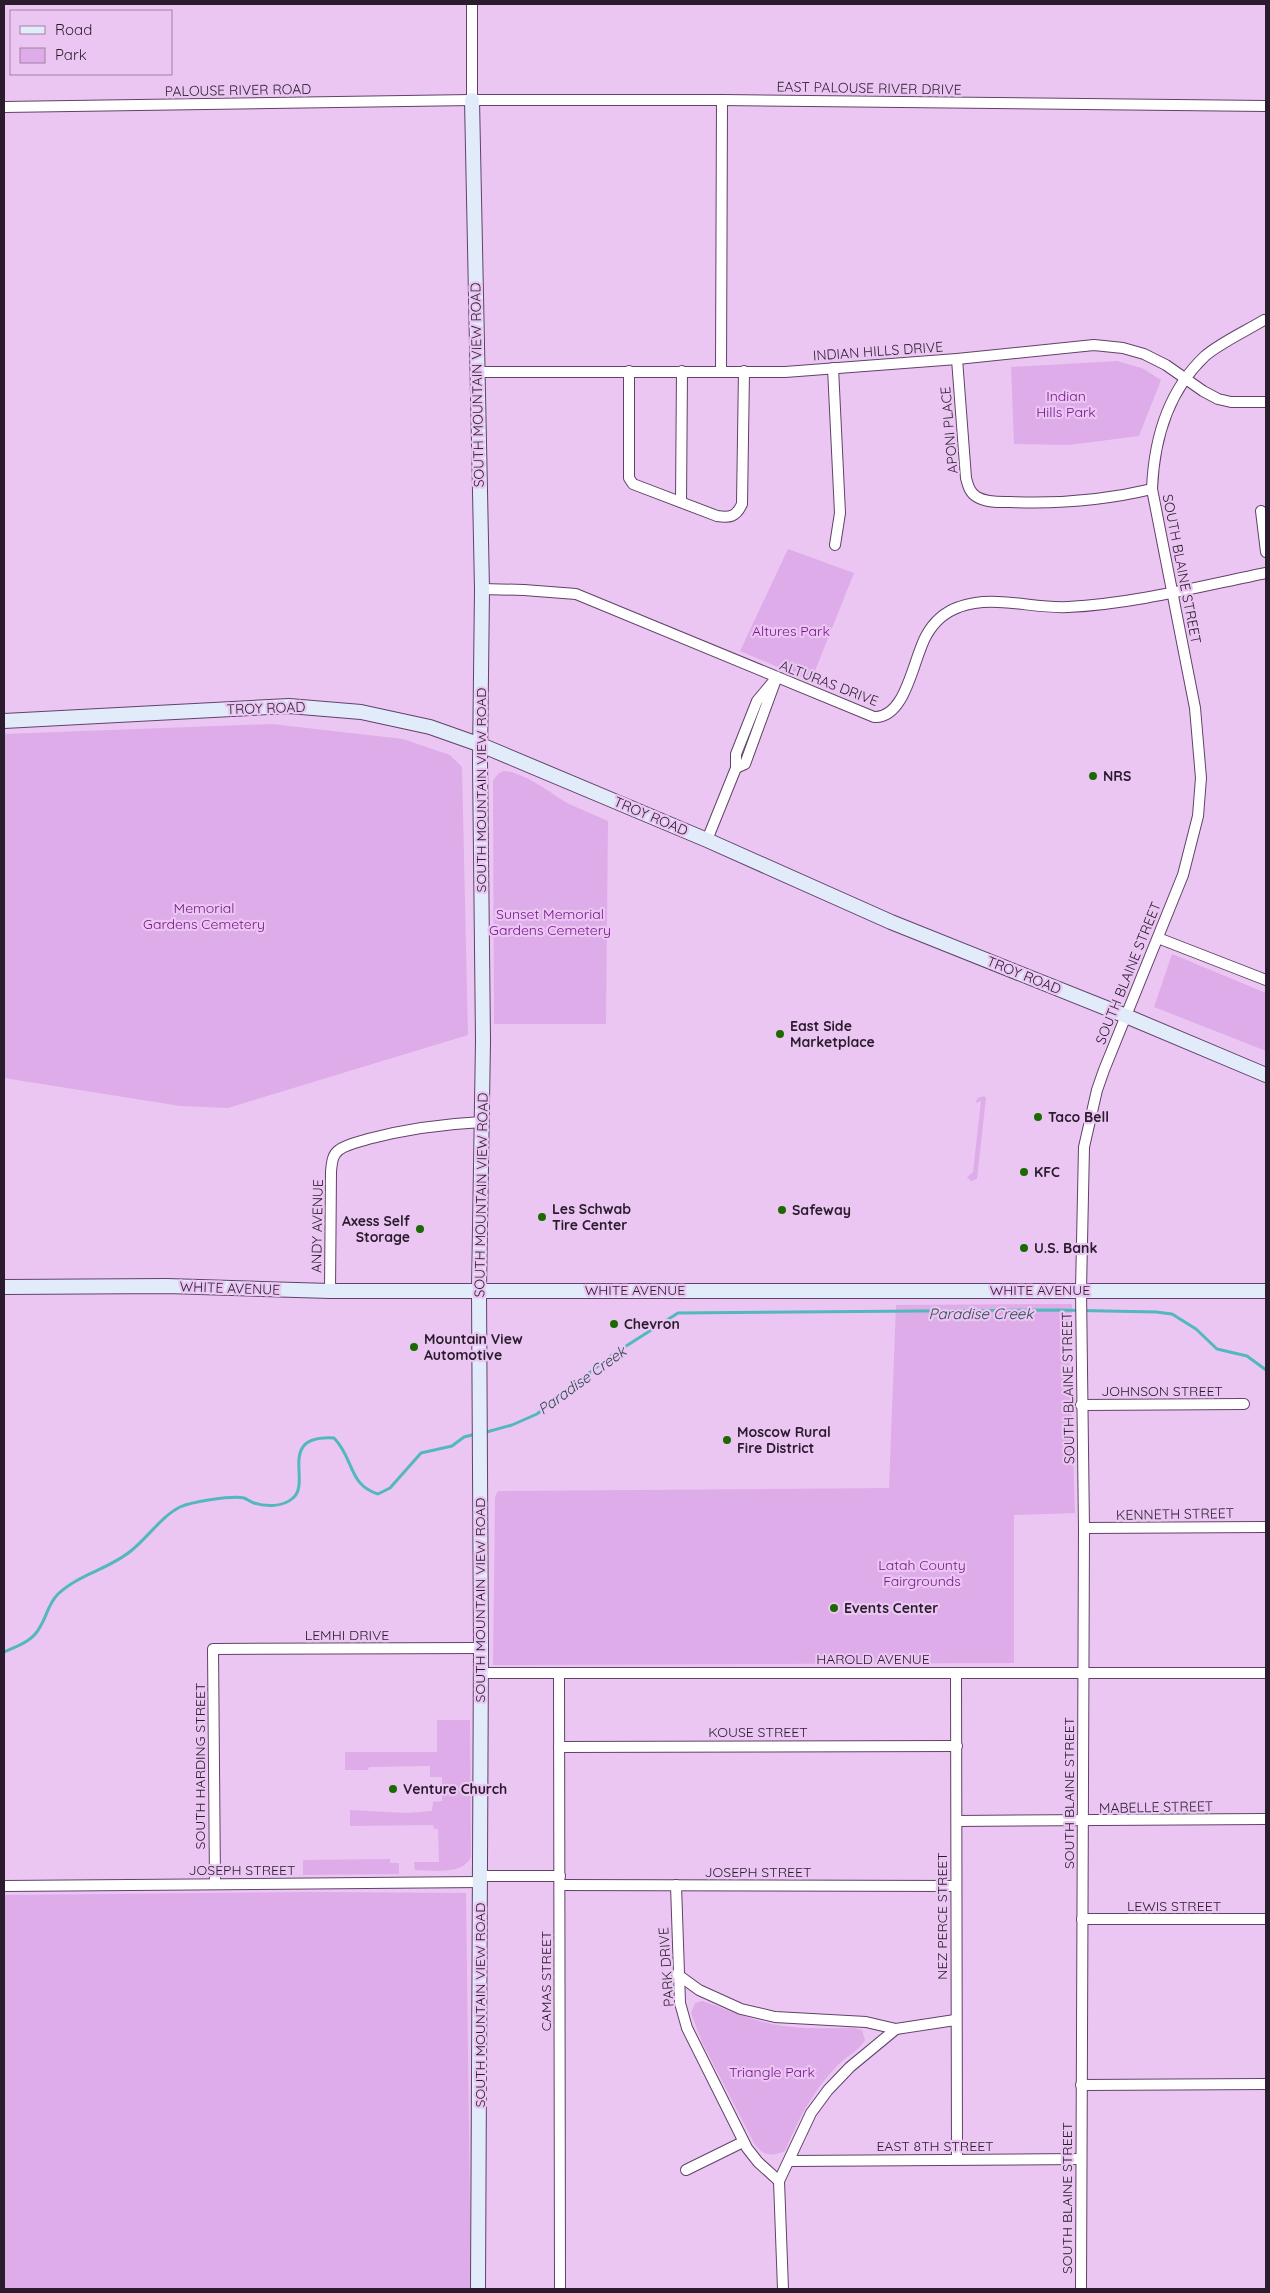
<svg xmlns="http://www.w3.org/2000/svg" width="1270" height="2293" font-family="Quicksand,sans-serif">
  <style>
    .green { fill: #deace9 }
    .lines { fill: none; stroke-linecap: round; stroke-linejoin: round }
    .stream { stroke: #52b8bd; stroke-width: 3 }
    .street-casing { stroke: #614268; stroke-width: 12 }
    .secondary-casing { stroke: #614268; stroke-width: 16 }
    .street { stroke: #fff; stroke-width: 10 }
    .secondary { stroke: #e1ebfa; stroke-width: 14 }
    .poi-dot { fill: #1c6803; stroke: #ebc6f3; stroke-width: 2 }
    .labels { text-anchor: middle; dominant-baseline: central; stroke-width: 4.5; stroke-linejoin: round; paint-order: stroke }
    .street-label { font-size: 14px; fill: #2a1c2d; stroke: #ebc6f3 }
    .park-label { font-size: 14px; fill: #79158c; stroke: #ebc6f3 }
    .poi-label { font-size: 14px; font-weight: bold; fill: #2a1c2d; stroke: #ebc6f3; text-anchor: start }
    .water-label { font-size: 15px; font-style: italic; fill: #2b4b4c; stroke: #ebc6f3 }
  </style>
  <rect width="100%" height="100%" fill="#ebc6f3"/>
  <g class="green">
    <path d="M1117,361L1142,368L1161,380L1139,436L1069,445L1014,444L1011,367Z"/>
    <path d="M788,549L854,573L811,681L740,651Z"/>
    <path d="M272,724L403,739L450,755L462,767L468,1035L228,1108L180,1106L4,1078V734Z"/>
    <path d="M503,771C523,771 552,794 569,804C582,810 595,815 608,821L606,1024H494L493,780L498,774Z"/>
    <path d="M1172,954L1266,993V1051L1154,1007Z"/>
    <path d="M984,1096L986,1098L977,1179L971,1181L967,1177L973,1172L981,1101L975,1103L978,1098Z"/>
    <path d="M1072,1304L1071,1395L1075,1513L1014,1515V1663L493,1665L495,1497L498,1491L889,1488L896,1305Z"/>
    <path d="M437,1720H470L471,1857C462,1876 432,1870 415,1870L414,1862H439L438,1829H434L433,1825L350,1826V1810L407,1813L432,1811L433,1802L442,1801V1777H430V1766L369,1767L368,1770H345V1752H437Z"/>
    <path d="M390,1859V1863H399V1874L303,1875V1860Z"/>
    <path d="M311,1892L466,1893L471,2289H4V1895Z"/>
    <path d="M702,2001C724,2008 745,2018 768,2023C796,2030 826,2028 854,2028L862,2030L865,2040C859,2051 846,2056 837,2066C813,2091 798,2119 785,2151C772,2157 762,2156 754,2143L702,2042L691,2013L695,2003Z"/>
  </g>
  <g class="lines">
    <g class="stream">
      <path d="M483,1433L512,1425L537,1414L612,1355L678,1313L1056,1310L1156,1312L1172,1314L1196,1329L1217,1349L1247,1356L1266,1370"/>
      <path d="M4,1652C18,1646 33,1641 40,1627C47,1616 48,1604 58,1594C79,1574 110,1569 132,1550C148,1537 162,1516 180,1507C191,1502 232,1495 244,1498C247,1499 250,1502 254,1503C266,1507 283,1507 293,1498C312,1482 276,1435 334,1438C354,1458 348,1485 378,1494L390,1488L421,1453L452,1446L464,1437L476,1434"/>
    </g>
    <g class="street-casing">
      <g id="street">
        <path d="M472,4V100"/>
        <path d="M4,107L472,100H722L1266,106"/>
        <path d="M957,359L966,478C968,486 970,493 977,497C987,503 1001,502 1011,502C1059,504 1106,500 1152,489"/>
        <path d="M833,368L840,513L835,545"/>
        <path d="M629,371V478L633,484L717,516C730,518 736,517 742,504L744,371"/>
        <path d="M721,371L722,100"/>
        <path d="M477,372H785L957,359L1094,345L1123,348L1144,354L1166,365L1203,391L1218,399L1231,402H1266"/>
        <path d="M681,502L682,371"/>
        <path d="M1261,511L1266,552"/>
        <path d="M482,589L524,590L576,594L874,717C906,719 913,659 926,636C933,623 945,612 959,607C993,594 1032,609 1068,607C1133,604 1202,586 1266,573"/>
        <path d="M736,768L745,764L775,682"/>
        <path d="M707,840L736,768V754L757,701L777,677"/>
        <path d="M1158,938L1266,980"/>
        <path d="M330,1291L331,1171C332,1163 332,1155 339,1150C347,1144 359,1142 368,1139C406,1129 442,1124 482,1122"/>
        <path d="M1081,1405L1244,1404"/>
        <path d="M1084,1528L1266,1527"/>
        <path d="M480,1673H1266"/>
        <path d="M559,1673L560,2289"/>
        <path d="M956,1673L957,2159"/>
        <path d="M559,1747L957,1746"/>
        <path d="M957,1821L1266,1819"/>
        <path d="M480,1876H560"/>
        <path d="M215,1884L213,1649L481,1648"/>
        <path d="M560,1885L956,1886"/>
        <path d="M676,1885L680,2003L687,2028L747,2148L758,2162L779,2181L783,2289"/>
        <path d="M4,1886L480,1882"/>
        <path d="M1082,1919H1266"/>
        <path d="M677,1974L699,1990L741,2009L775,2017L866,2022L896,2029"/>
        <path d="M1081,2085L1266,2084"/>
        <path d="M789,2161L1081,2159"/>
        <path d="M686,2170L743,2142"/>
        <path d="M779,2181L811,2113L828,2090L850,2067L896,2029L955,2020"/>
        <path d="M1081,2289L1084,1528L1081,1290L1084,1147L1097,1090L1104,1070L1183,875L1198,816L1201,778L1195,708L1152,489C1154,439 1167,392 1205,356C1220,343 1246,331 1264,320"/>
      </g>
    </g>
    <g class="secondary-casing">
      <g id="secondary">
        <path d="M472,100L482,589L480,761L483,1041L479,1290L481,1648L478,2289"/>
        <path d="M4,721L289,706L361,712L430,727L481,745L707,840L891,922L1126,1016L1266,1075"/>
        <path d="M4,1287L167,1286L330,1291H1266"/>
      </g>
    </g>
    <use href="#street" class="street"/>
    <use href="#secondary" class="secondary"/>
  </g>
  <g class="poi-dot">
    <circle cx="1093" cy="776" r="5"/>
    <circle cx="780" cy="1034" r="5"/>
    <circle cx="1038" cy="1117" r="5"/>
    <circle cx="1024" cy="1172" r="5"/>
    <circle cx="782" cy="1210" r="5"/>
    <circle cx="542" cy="1217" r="5"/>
    <circle cx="420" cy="1229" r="5"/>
    <circle cx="1024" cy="1248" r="5"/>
    <circle cx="614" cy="1324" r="5"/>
    <circle cx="414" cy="1347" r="5"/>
    <circle cx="727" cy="1440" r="5"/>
    <circle cx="834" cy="1608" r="5"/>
    <circle cx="393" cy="1789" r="5"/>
  </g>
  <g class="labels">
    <g class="street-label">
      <text transform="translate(869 88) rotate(1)">EAST PALOUSE RIVER DRIVE</text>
      <text transform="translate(238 90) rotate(-1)">PALOUSE RIVER ROAD</text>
      <text transform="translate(878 351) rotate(-4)">INDIAN HILLS DRIVE</text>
      <text transform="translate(477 385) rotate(-91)">SOUTH MOUNTAIN VIEW ROAD</text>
      <text transform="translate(949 430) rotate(-95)">APONI PLACE</text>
      <text transform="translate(1182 569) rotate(79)">SOUTH BLAINE STREET</text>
      <text transform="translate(829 683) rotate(21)">ALTURAS DRIVE</text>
      <text transform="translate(266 708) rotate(-2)">TROY ROAD</text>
      <text transform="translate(481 790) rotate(-90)">SOUTH MOUNTAIN VIEW ROAD</text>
      <text transform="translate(651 816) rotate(23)">TROY ROAD</text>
      <text transform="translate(1128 973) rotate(-68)">SOUTH BLAINE STREET</text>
      <text transform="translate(1024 975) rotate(22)">TROY ROAD</text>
      <text transform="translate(481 1195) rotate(-89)">SOUTH MOUNTAIN VIEW ROAD</text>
      <text transform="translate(317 1226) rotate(-89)">ANDY AVENUE</text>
      <text transform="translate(230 1288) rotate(2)">WHITE AVENUE</text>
      <text x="635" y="1290">WHITE AVENUE</text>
      <text x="1040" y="1290">WHITE AVENUE</text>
      <text transform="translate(1068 1388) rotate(-91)">SOUTH BLAINE STREET</text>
      <text x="1162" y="1391">JOHNSON STREET</text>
      <text transform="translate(1175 1514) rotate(-1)">KENNETH STREET</text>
      <text transform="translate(480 1600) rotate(-90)">SOUTH MOUNTAIN VIEW ROAD</text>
      <text x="347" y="1635">LEMHI DRIVE</text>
      <text x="873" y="1659">HAROLD AVENUE</text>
      <text x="758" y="1732">KOUSE STREET</text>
      <text transform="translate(200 1766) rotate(-90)">SOUTH HARDING STREET</text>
      <text transform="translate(1069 1793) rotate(-90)">SOUTH BLAINE STREET</text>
      <text transform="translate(1156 1807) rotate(-1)">MABELLE STREET</text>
      <text x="242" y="1870">JOSEPH STREET</text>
      <text x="758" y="1872">JOSEPH STREET</text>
      <text x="1174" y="1906">LEWIS STREET</text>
      <text transform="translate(942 1916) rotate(-90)">NEZ PERCE STREET</text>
      <text transform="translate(666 1967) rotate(-94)">PARK DRIVE</text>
      <text transform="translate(546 1981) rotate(-90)">CAMAS STREET</text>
      <text transform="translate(480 2005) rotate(-90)">SOUTH MOUNTAIN VIEW ROAD</text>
      <text x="935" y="2146">EAST 8TH STREET</text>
      <text transform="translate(1067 2198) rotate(-90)">SOUTH BLAINE STREET</text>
    </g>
    <g class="park-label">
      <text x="1066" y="396">Indian<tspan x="1066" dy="16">Hills Park</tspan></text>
      <text x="791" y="631">Altures Park</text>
      <text x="204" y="908">Memorial<tspan x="204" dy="16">Gardens Cemetery</tspan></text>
      <text x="550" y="914">Sunset Memorial<tspan x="550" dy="16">Gardens Cemetery</tspan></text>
      <text x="922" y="1565">Latah County<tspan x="922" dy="16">Fairgrounds</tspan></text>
      <text x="772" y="2072">Triangle Park</text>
    </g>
    <g class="poi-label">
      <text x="1103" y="776">NRS</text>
      <text x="790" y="1026">East Side<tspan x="790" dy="16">Marketplace</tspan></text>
      <text x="1048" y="1117">Taco Bell</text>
      <text x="1034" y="1172">KFC</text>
      <text x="552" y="1209">Les Schwab<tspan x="552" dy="16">Tire Center</tspan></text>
      <text x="792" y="1210">Safeway</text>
      <text x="410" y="1221" text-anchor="end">Axess Self<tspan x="410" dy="16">Storage</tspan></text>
      <text x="1034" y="1248">U.S. Bank</text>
      <text x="624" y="1324">Chevron</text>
      <text x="424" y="1339">Mountain View<tspan x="424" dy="16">Automotive</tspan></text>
      <text x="737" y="1432">Moscow Rural<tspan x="737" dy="16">Fire District</tspan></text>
      <text x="844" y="1608">Events Center</text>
      <text x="403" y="1789">Venture Church</text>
    </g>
    <g class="water-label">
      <text x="981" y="1313">Paradise Creek</text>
      <text transform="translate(582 1380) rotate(-36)">Paradise Creek</text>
    </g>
  </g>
  <rect width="1270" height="2293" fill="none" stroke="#2a1c2d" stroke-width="10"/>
  <rect x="10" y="10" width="162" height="65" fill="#ebc6f3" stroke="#9e82a4"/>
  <rect x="20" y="26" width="25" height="8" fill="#e1ebfa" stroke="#9e82a4"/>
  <text x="55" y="35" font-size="15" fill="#2a1c2d">Road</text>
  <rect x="20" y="48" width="25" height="15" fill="#deace9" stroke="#9e82a4"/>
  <text x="55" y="60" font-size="15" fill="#2a1c2d">Park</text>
</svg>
